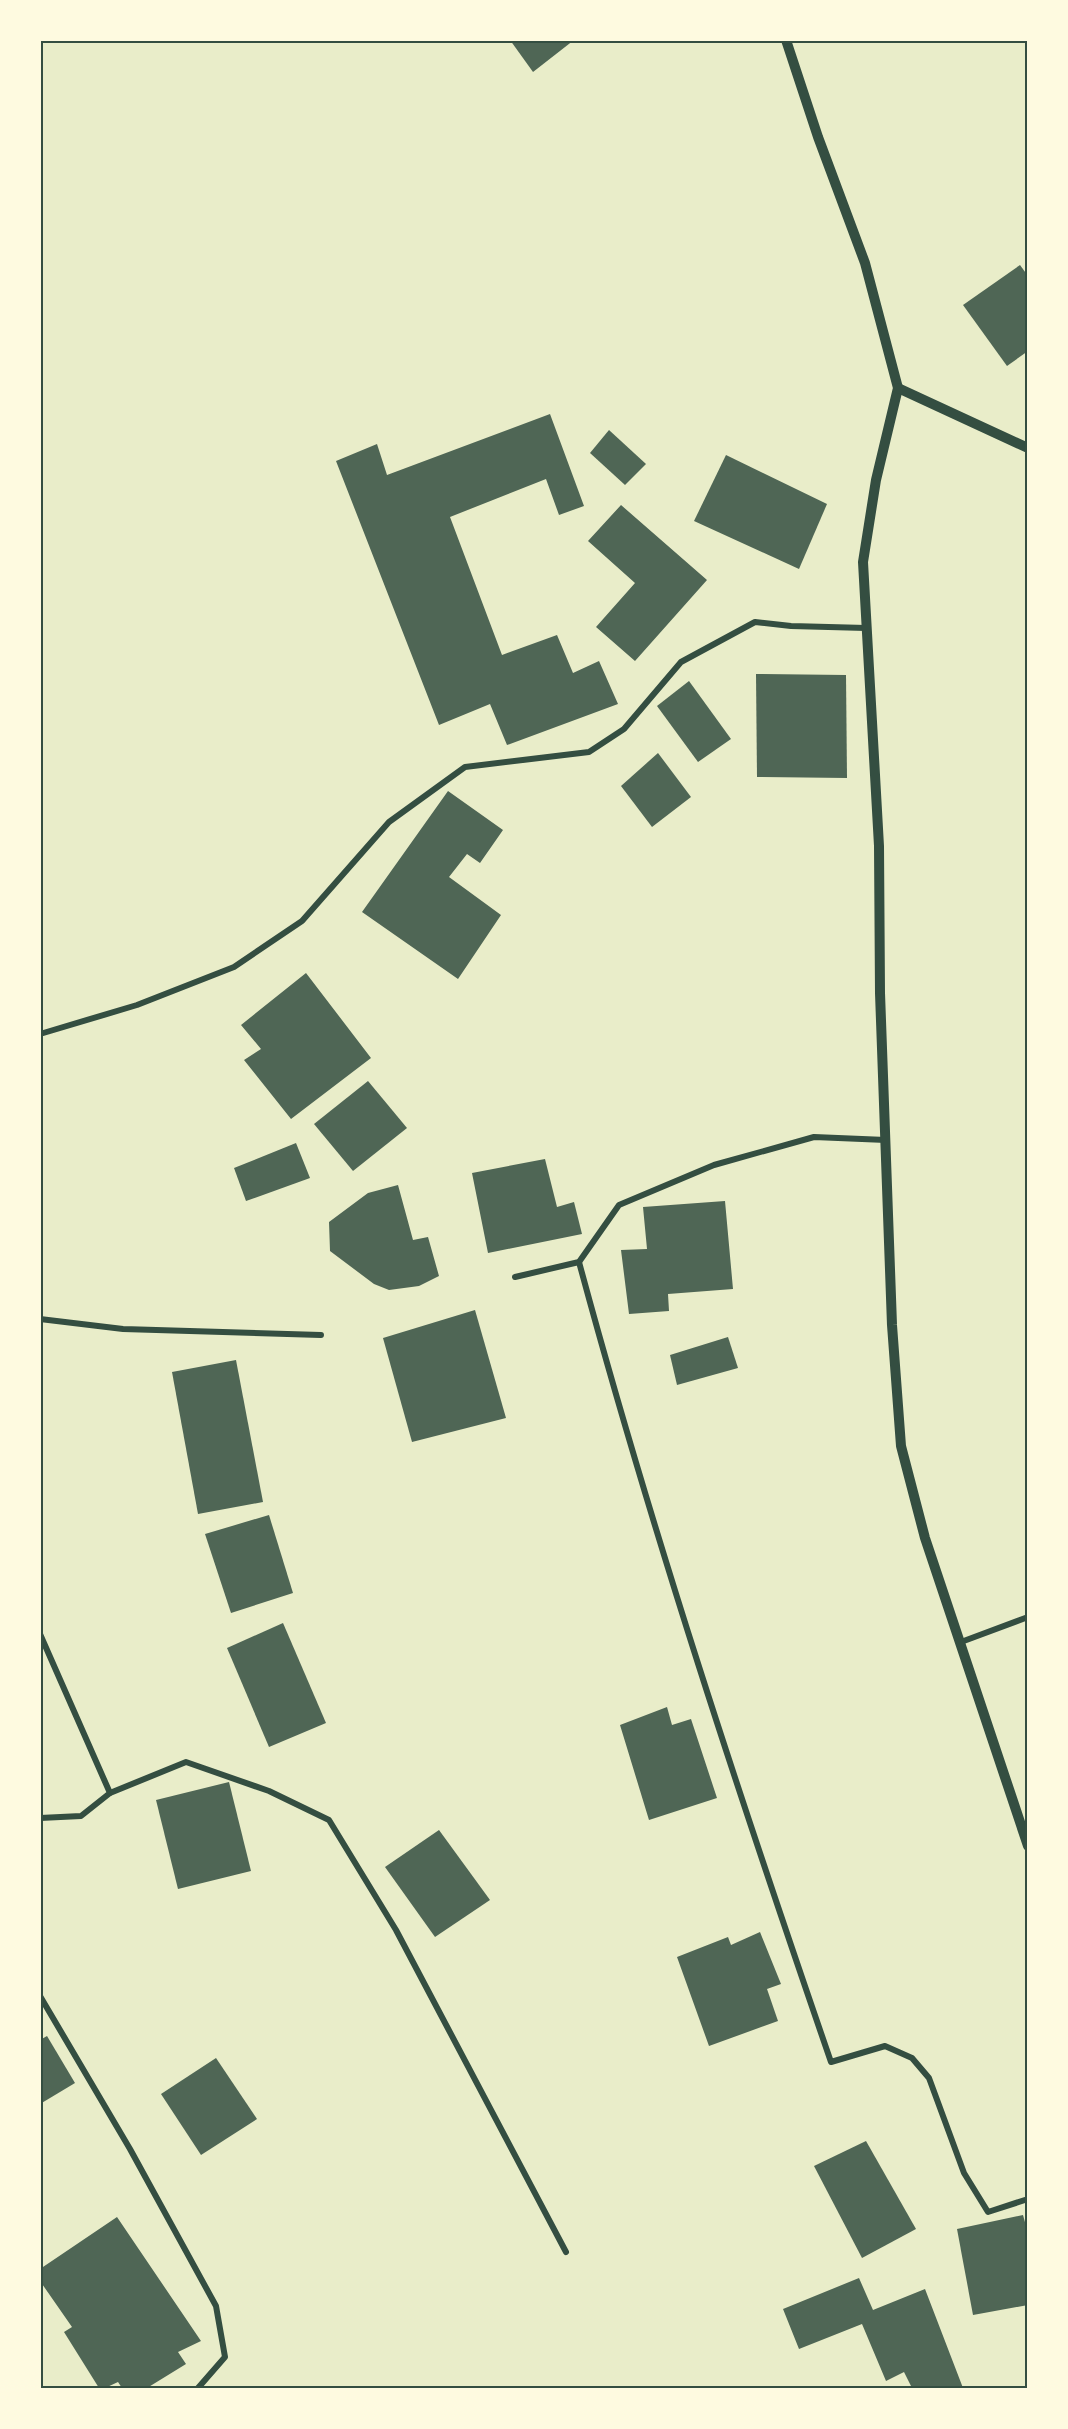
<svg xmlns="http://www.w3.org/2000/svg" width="1068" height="2429" font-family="'Varela Round',sans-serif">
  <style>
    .building { fill: #4f6655 }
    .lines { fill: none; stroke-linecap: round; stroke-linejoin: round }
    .minor { stroke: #344e41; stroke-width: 6 }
    .tertiary { stroke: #344e41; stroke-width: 10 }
    .neatline { fill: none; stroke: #344e41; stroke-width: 2 }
  </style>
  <rect width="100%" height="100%" fill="#e9edc9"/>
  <g class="building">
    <path d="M510,40H574L533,72Z"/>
    <path d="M1020,265L1028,276V351L1007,366L963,305Z"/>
    <path d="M550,414L584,506L559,515L546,479L450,517L502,655L557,635L573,673L599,661L618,704L507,745L490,704L439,725L336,461L377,444L387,475Z"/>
    <path d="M609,430L646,464L625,485L590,453Z"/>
    <path d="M726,455L827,504L799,569L694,521Z"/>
    <path d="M621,505L707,580L635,661L596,627L635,583L588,541Z"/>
    <path d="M756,674L846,675L847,778L757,777Z"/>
    <path d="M689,681L731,739L698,762L657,706Z"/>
    <path d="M658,753L691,797L652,827L621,786Z"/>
    <path d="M448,791L503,830L480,863L467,854L449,877L501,915L458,979L362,912Z"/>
    <path d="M306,973L371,1058L291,1119L244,1060L261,1049L241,1025Z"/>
    <path d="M368,1081L407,1128L353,1171L314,1124Z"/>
    <path d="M296,1143L310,1178L246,1201L234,1168Z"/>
    <path d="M545,1159L557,1207L574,1202L582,1234L488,1253L472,1173Z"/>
    <path d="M398,1185L413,1240L428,1237L439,1276L419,1286L389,1290L374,1284L330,1251L329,1222L368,1193Z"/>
    <path d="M725,1201L733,1289L668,1294L669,1311L629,1314L621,1250L647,1249L643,1207Z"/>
    <path d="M475,1310L506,1418L412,1442L383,1338Z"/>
    <path d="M728,1337L738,1368L677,1385L670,1355Z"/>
    <path d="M236,1360L263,1502L198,1514L172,1372Z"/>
    <path d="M269,1515L293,1593L231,1613L205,1534Z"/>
    <path d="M283,1623L326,1723L269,1747L227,1648Z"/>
    <path d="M667,1707L672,1725L691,1719L717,1798L649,1820L620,1725Z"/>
    <path d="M229,1782L251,1871L178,1889L156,1800Z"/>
    <path d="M439,1830L490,1900L435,1937L385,1867Z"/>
    <path d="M760,1932L781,1984L767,1989L778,2021L709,2046L677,1957L728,1937L731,1945Z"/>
    <path d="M47,2036L75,2083L40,2104V2040Z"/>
    <path d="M216,2058L257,2119L201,2155L161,2094Z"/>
    <path d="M866,2141L916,2229L862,2258L814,2166Z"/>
    <path d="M1023,2215L1028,2233V2305L973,2315L957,2229Z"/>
    <path d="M117,2217L201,2341L178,2352L186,2364L147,2388H122L118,2382L105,2388H99L64,2332L72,2327L40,2281V2269Z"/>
    <path d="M859,2278L873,2310L925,2289L963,2388H912L904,2372L886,2381L862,2324L799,2349L783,2309Z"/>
  </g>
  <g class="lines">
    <g class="minor">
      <path d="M40,1034L137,1005L234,967L302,921L389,822L465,767L589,752L624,729L681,662L755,622L791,626L866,628"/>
      <path d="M579,1262C652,1532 740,1798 831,2062L885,2046L912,2058L929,2078L964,2173L988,2212L1028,2199"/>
      <path d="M515,1277L579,1262L619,1205L714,1165L814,1137L886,1140"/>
      <path d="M40,1319L123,1329L321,1335"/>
      <path d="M40,1634L110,1793L81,1816L40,1818"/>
      <path d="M961,1642L1028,1617"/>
      <path d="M110,1793L186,1762L269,1791L329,1820L396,1930L566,2252"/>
      <path d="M40,1996L130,2149L216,2306L225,2357L198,2388"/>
    </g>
    <g class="tertiary">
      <path d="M786,40L818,137L865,263L898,388L876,480L863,562L879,846L880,993L892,1325L901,1446L925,1538L1028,1846"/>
      <path d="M898,388L1028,448"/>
    </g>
  </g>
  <rect width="1068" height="2429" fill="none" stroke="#fefae0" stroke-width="84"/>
  <rect x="42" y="42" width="984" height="2345" class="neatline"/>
</svg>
